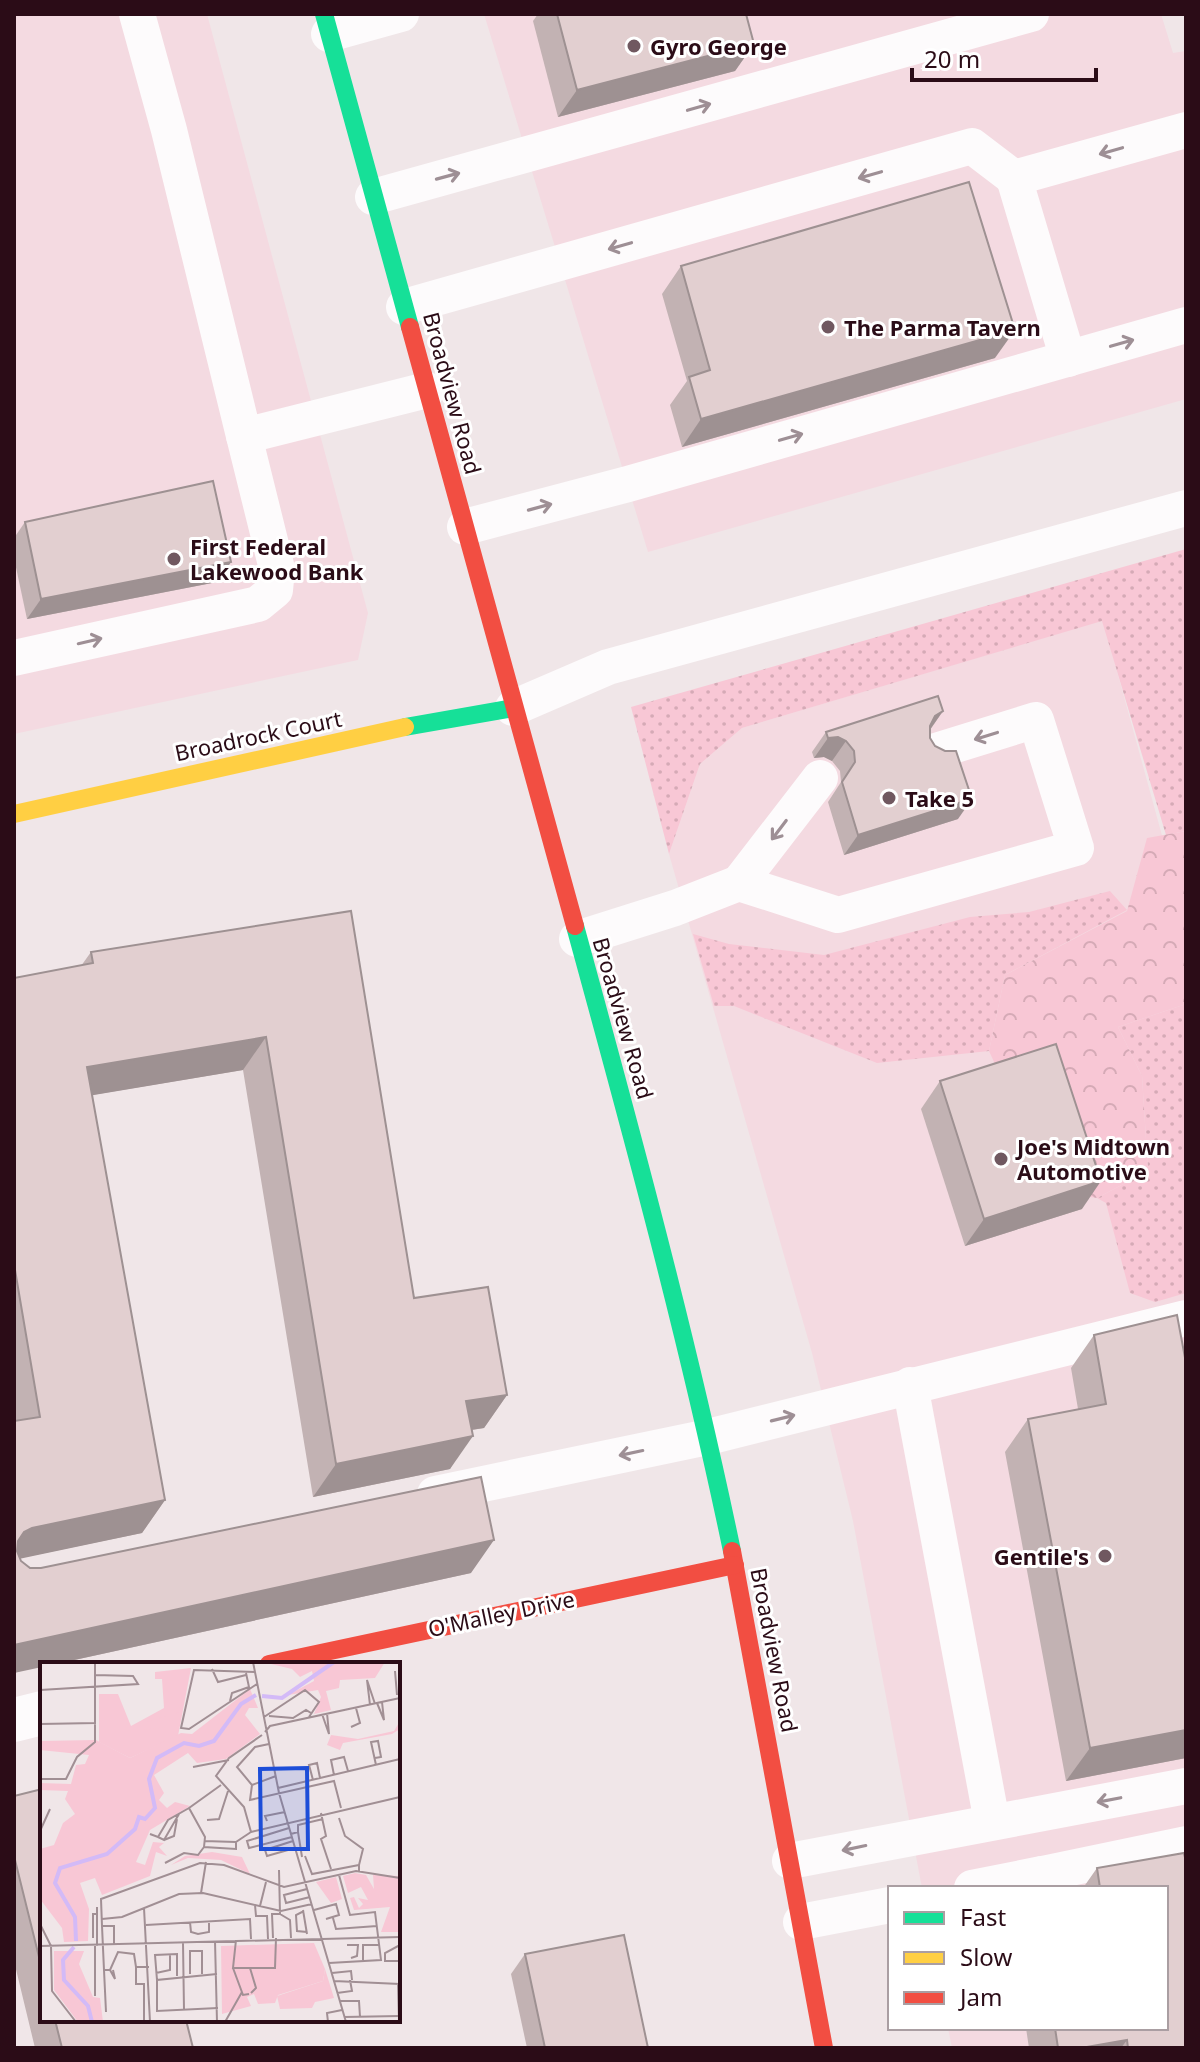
<svg xmlns="http://www.w3.org/2000/svg" width="1200" height="2062" font-family="'Noto Sans',sans-serif">
  <style>
    .built { fill: #f4dae1 }
    .green { fill: url(#green-dots) }
    .forest { fill: url(#forest-crowns) }
    .lines { fill: none; stroke-linecap: round; stroke-linejoin: round }
    .lane { stroke: #fdfbfc; stroke-width: 36 }
    .street { stroke: #fdfbfc; stroke-width: 44 }
    .fast { stroke: #16e098; stroke-width: 18 }
    .slow { stroke: #ffcf43; stroke-width: 18 }
    .jam { stroke: #f24e42; stroke-width: 18 }
    .wall { fill: #c2b2b3 }
    .shaded-wall { fill: #9e9192 }
    .building { fill: #e2cfd0; stroke: #9e9192; stroke-width: 2 }
    .oneway { stroke: #9e8f95 }
    .poi-dot { fill: #705860; stroke: #fff; stroke-width: 3 }
    .labels { text-anchor: middle; dominant-baseline: central; stroke-width: 6; stroke-linejoin: round; paint-order: stroke }
    .poi-label { font-size: 22px; font-weight: bold; fill: #2b0c17; stroke: #fff; text-anchor: start }
    .street-label { font-size: 22px; fill: #2b0c17; stroke: #fff }
    .inset-river { fill: none; stroke: #d3baf7; stroke-width: 4 }
    .inset-road { fill: none; stroke: #a18f94; stroke-width: 2 }
    .view { fill: #1d4ed8; fill-opacity: 0.15; stroke: #1d4ed8; stroke-width: 4 }
    .inset-edge { fill: none; stroke: #2b0c17; stroke-width: 4 }
  </style>
  <defs>
    <pattern id="green-dots" width="8" height="8" patternUnits="userSpaceOnUse" patternTransform="scale(2)"><rect width="8" height="8" fill="#f8c7d5"/><path d="M2 2h.1M6 6h.1" fill="none" stroke="#d5aab6" stroke-width="1.8" stroke-linecap="round"/></pattern>
    <pattern id="forest-crowns" width="20" height="18" patternUnits="userSpaceOnUse" patternTransform="scale(2)"><rect width="20" height="18" fill="#f8c7d5"/><path d="M2 6a3 3 0 1 1 6 0M12 15a3 3 0 1 1 6 0" fill="none" stroke="#d5aab6"/></pattern>
  </defs>
  <rect width="100%" height="100%" fill="#f0e6e8"/>
  <g class="built">
    <path d="M14,14H207L368,613L358,660L14,734Z"/>
    <path d="M484,14H1161L1173,53L1186,51V399L648,552Z"/>
    <path d="M1103,620L1178,894L1186,1280V2048H952L948,2028H1166V1888H922L853,1521L812,1353L669,854L700,764L742,728Z"/>
  </g>
  <g class="green">
    <path d="M1186,549V831L1166,835L1102,621L742,728L700,764L669,854L631,707Z"/>
    <path d="M1110,891L1127,910L1005,975L989,1051L877,1063L734,1006H714L693,934L729,944L824,955L970,917L1029,912Z"/>
    <path d="M1186,1004V1293L1155,1302L1130,1293L1106,1203L1097,1198L1148,1171L1142,1076L1118,1027Z"/>
  </g>
  <path class="forest" d="M1186,831V1004L1118,1027L1142,1076L1148,1171L1097,1198L1054,1192L989,1051L1005,975L1127,911L1147,838Z"/>
  <g class="lines">
    <g class="lane">
      <path d="M137,14L169,130L244,436L427,390"/>
      <path d="M329,34L401,14"/>
      <path d="M1014,178L1068,359"/>
      <path d="M373,197L1031,14"/>
      <path d="M404,307L972,146L1014,178L1186,130"/>
      <path d="M465,527L628,484L1186,325"/>
      <path d="M14,658L258,604L275,590L277,569L244,436"/>
      <path d="M513,708L608,667L1186,508"/>
      <path d="M739,883L820,778"/>
      <path d="M577,939L675,908L739,883L838,915L1076,848L1036,720L936,751"/>
      <path d="M910,1385L992,1822"/>
      <path d="M435,1494L708,1437L1186,1318"/>
      <path d="M790,1861L1186,1786"/>
      <path d="M1042,1874L1186,1844"/>
      <path d="M972,1888L1042,1874L1045,1888"/>
      <path d="M801,1922L890,1905"/>
    </g>
    <path class="street" d="M14,1720L42,1713"/>
    <g class="fast">
      <path d="M324,14L410,327"/>
      <path d="M405,727L513,708"/>
      <path d="M575,926C632,1134 688,1340 732,1551"/>
    </g>
    <path class="slow" d="M14,814L405,727"/>
    <g class="jam">
      <path d="M410,327L575,926"/>
      <path d="M732,1551L824,2048"/>
      <path d="M269,1664L735,1565"/>
    </g>
  </g>
  <g class="wall">
    <path d="M538,14H746L754,44L735,71L558,117L533,21Z"/>
    <path d="M681,266L995,358L682,447L670,405L687,381L662,294Z"/>
    <path d="M25,522L231,562L217,582L27,619L14,558V538Z"/>
    <path d="M943,711L930,730V738L958,819L844,855L828,802L841,782L840,771L832,761L824,757L814,758L812,752L826,732Z"/>
    <path d="M351,911L414,1298L507,1395L484,1428L472,1430L450,1469L313,1497L243,1070L92,1095L165,1500L142,1533L20,1558L21,1561L30,1568H41L471,1573L56,1664H42L14,1673V978L81,966L91,952Z"/>
    <path d="M940,1081L1082,1209L965,1246L921,1109Z"/>
    <path d="M1094,1335L1186,1363V1758L1066,1781L1005,1452L1028,1419L1078,1409L1071,1368Z"/>
    <path d="M42,1789V2020H186L193,2048H35L14,1961V1796Z"/>
    <path d="M1184,1853L1186,1862V2048H1029L1026,2028H1166V1888H1083L1097,1868Z"/>
    <path d="M525,1954L648,2048H527L511,1974Z"/>
  </g>
  <g class="shaded-wall">
    <path d="M754,44L735,71L558,117L577,90Z"/>
    <path d="M1015,330L995,358L682,447L701,419Z"/>
    <path d="M231,562L217,582L27,619L41,599Z"/>
    <path d="M943,711L929,731L921,736L935,716Z"/>
    <path d="M838,737L846,741L832,761L824,757L814,758L828,738Z"/>
    <path d="M972,799L958,819L844,855L858,835Z"/>
    <path d="M266,1037L243,1070L64,1100L87,1067Z"/>
    <path d="M1101,1181L1082,1209L965,1246L984,1219Z"/>
    <path d="M507,1395L484,1428L443,1434L466,1401Z"/>
    <path d="M473,1436L450,1469L313,1497L336,1464Z"/>
    <path d="M165,1500L142,1533L14,1560V1546L24,1532L32,1528Z"/>
    <path d="M494,1540L471,1573L56,1664H42V1667L14,1673V1645Z"/>
    <path d="M1186,1730V1758L1066,1781L1090,1748Z"/>
    <path d="M1127,2040L1121,2048H1081Z"/>
  </g>
  <g class="building">
    <path d="M557,14H746L754,44L577,90Z"/>
    <path d="M969,182L1015,330L701,419L689,377L710,370L681,266Z"/>
    <path d="M213,481L231,562L41,599L25,522Z"/>
    <path d="M938,696L943,711L935,716L930,726V738L935,746L945,751H956L972,799L858,835L842,782L855,762L854,751L846,741L838,737L828,738L826,732Z"/>
    <path d="M351,911L414,1298L488,1287L507,1395L466,1401L473,1436L336,1464L266,1037L87,1067L165,1500L32,1528L24,1532L18,1541L17,1551L21,1561L30,1568H41L481,1477L494,1540L14,1645V1421L40,1417L14,1264V978L93,963L91,952Z"/>
    <path d="M1056,1044L1101,1181L984,1219L940,1081Z"/>
    <path d="M1177,1315L1186,1363V1730L1090,1748L1028,1419L1106,1404L1094,1335Z"/>
    <path d="M42,1789V1969L14,1856V1796Z"/>
    <path d="M1184,1853L1186,1862V2048H1128L1127,2040L1081,2048H1058L1055,2028H1166V1888H1100L1097,1868Z"/>
    <path d="M624,1935L648,2048H545L525,1954Z"/>
    <path d="M55,2020H186L193,2048H62Z"/>
  </g>
  <defs><path id="oneway-shaft" d="M-6 0H5M1.5-3L5.5 0L1.5 3" fill="none" stroke-width="1.6" stroke-linecap="round" stroke-linejoin="round" transform="scale(2)"/></defs>
  <g class="oneway">
    <use href="#oneway-shaft" transform="translate(699 107) rotate(-16)"/>
    <use href="#oneway-shaft" transform="translate(1111 151) rotate(164)"/>
    <use href="#oneway-shaft" transform="translate(870 175) rotate(164)"/>
    <use href="#oneway-shaft" transform="translate(448 176) rotate(-15)"/>
    <use href="#oneway-shaft" transform="translate(620 246) rotate(164)"/>
    <use href="#oneway-shaft" transform="translate(1122 343) rotate(-16)"/>
    <use href="#oneway-shaft" transform="translate(791 437) rotate(-16)"/>
    <use href="#oneway-shaft" transform="translate(540 507) rotate(-15)"/>
    <use href="#oneway-shaft" transform="translate(90 641) rotate(-13)"/>
    <use href="#oneway-shaft" transform="translate(986 736) rotate(163)"/>
    <use href="#oneway-shaft" transform="translate(779 830) rotate(127)"/>
    <use href="#oneway-shaft" transform="translate(783 1418) rotate(-14)"/>
    <use href="#oneway-shaft" transform="translate(631 1453) rotate(168)"/>
    <use href="#oneway-shaft" transform="translate(1109 1800) rotate(169)"/>
    <use href="#oneway-shaft" transform="translate(854 1848) rotate(168)"/>
  </g>
  <g class="poi-dot">
    <circle cx="634" cy="46" r="8"/>
    <circle cx="828" cy="327" r="8"/>
    <circle cx="174" cy="559" r="8"/>
    <circle cx="889" cy="798" r="8"/>
    <circle cx="1001" cy="1159" r="8"/>
    <circle cx="1105" cy="1556" r="8"/>
  </g>
  <g class="labels">
    <g class="poi-label">
      <text x="650" y="46">Gyro George</text>
      <text x="844" y="327">The Parma Tavern</text>
      <text x="190" y="546">First Federal<tspan x="190" dy="25">Lakewood Bank</tspan></text>
      <text x="905" y="798">Take 5</text>
      <text x="1017" y="1146">Joe's Midtown<tspan x="1017" dy="25">Automotive</tspan></text>
      <text x="1089" y="1556" text-anchor="end">Gentile's</text>
    </g>
    <g class="street-label">
      <text transform="translate(453 393) rotate(75)">Broadview Road</text>
      <text transform="translate(258 735) rotate(-12)">Broadrock Court</text>
      <text transform="translate(624 1018) rotate(74)">Broadview Road</text>
      <text transform="translate(501 1613) rotate(-12)">O'Malley Drive</text>
      <text transform="translate(775 1650) rotate(79)">Broadview Road</text>
    </g>
  </g>
  <g transform="translate(40 1662)">
    <rect width="360" height="360" fill="#f0e6e8"/>
    <path d="M151,6L138,74L90,96L59,80V32H78L91,64L124,46L122,17H115V10ZM274,281L285,307L283,319L238,333L235,341L218,342L214,332L207,335L211,344L182,352L181,284Z" fill="#f8c7d5"/>
    <path d="M345,0L335,16L300,18L299,26L286,29L291,48L274,52L281,35L278,28L248,33L274,19L272,9L260,15L252,7L231,2ZM210,27L218,46H209L205,53L220,72L186,97L157,101L148,91L114,113L124,131L119,138L127,146L135,140L150,144L110,168L96,200L105,203L113,180L124,181L119,185L127,194L116,190L110,214L62,233L55,216L40,221L49,247L48,279L24,280L22,266L0,237V187L14,183L23,161L35,152L25,137L28,129L0,128V121L31,122L36,103L45,102L49,93L0,88V79L56,78L90,96L141,71L152,72ZM140,50L129,65L100,68L106,60ZM360,59V67L352,72L303,81L300,88L287,83L291,73L318,77L354,69ZM172,190L202,195L210,212L181,198L148,196L131,203L145,194ZM315,211L326,213L334,227L333,213L360,214V270H341L350,245L314,248L310,236L314,235L319,246L323,242L318,236L328,238L321,225L308,231L303,214ZM296,215L302,237L291,241L276,220ZM14,289H44L39,302L53,335L60,336L63,360H38L14,328ZM285,307L294,336L275,340L272,346L240,347L237,334L283,319Z" fill="#f8c7d5"/>
    <path class="inset-river" d="M222,34L242,36L294,0M36,279L35,255L15,221L20,206L67,192L95,167L99,155L105,157L115,146L109,117L117,96L144,81L159,84L174,79L201,42L216,33M34,285L23,298L24,318L48,344L52,360"/>
    <path class="inset-road" d="M213,0L239,131L306,360M172,7L178,20L206,13M355,9L357,33M215,10L154,8L141,66L149,67L217,22M0,28L98,22L93,14L55,13M190,39L192,31L209,25L206,11M337,41L344,58L342,40M330,43L327,18L335,42M282,52L289,72L287,51M229,54L253,56L266,48L271,51M224,55L265,28L279,40L269,55M0,62L56,61M311,65L320,61L316,46M225,70L230,64L360,36M222,73L189,96L176,114L204,145L211,170L360,135M229,82L215,85L197,105L212,123L210,138L294,119L301,146M335,96L341,95L338,79L331,80L336,103M153,105L189,98M294,113L291,98L304,95L308,109M0,117H26L37,95L55,80V0M273,118L269,103L277,101L280,116M181,123L149,146L165,175L164,185L196,187V180L211,170M212,123L236,114M238,126L360,97M281,151L286,174L281,177L291,207M299,156L305,174L323,187L319,203M167,158L179,157L188,129M227,159L225,154L245,150M249,166L207,179L209,186L252,175M0,169L10,147M258,170V163L283,157M110,172L118,175L128,158L149,146M251,172L258,170L262,195M118,175L124,178L139,152M124,178L134,174L137,157M164,179L196,180M253,179L225,188L227,194L255,186M265,194L272,212L319,203V209M125,201L144,191L158,193L164,185M267,227L244,233L246,241L270,235M161,231L166,200M215,243L216,254H227L228,277M220,244L226,220M104,246L110,360M263,248L267,272M274,248L296,242L299,253L286,257M264,249L256,253L257,269L267,270M240,252L250,258L251,276M293,256L296,267L337,264M62,257L82,255L139,232L163,231L241,249L272,242M150,260L151,270L158,272L169,270V259M0,262L11,284L12,329L36,360M106,263L210,257L211,277M62,264L61,237L160,201L184,203L244,225L316,209L360,216M53,276V252H57M233,276L232,252H240L239,208M196,278L193,306H235L236,276M175,279L177,360M143,281L144,348M307,283H318L317,294L311,296M360,283L345,291V299H360M0,284L360,275M57,284V245M323,298V283H340M289,301L341,298L335,250L310,253L299,213M96,305V322H105M193,306L203,333L209,332M210,306L216,326L211,331M64,308L66,350M70,308H64L62,264H74V283M73,308L75,317L70,308L78,290L94,292L96,305H109M116,311L130,308V292M292,311L311,309L312,318M150,312V289H162V312M177,312L117,318V349L178,346M117,318L115,293L137,292V314M294,319L360,322M104,322V360M358,322L359,360M297,331L312,329L310,318M55,334V284M300,339H319L320,355M304,355L360,354M185,360L202,330M288,360L287,351L302,348"/>
    <path class="view" d="M267,106L268,187H221L220,107Z"/>
    <rect width="360" height="360" class="inset-edge"/>
  </g>
  <rect width="1200" height="2062" fill="none" stroke="#2b0c17" stroke-width="32"/>
  <rect x="888" y="1886" width="280" height="144" fill="#ffffff" stroke="#aa9ea2" stroke-width="2"/>
  <rect x="904" y="1912" width="40" height="12" fill="#16e098" stroke="#aa9ea2" stroke-width="2"/>
  <text x="960" y="1926" font-size="24" fill="#2b0c17">Fast</text>
  <rect x="904" y="1952" width="40" height="12" fill="#ffcf43" stroke="#aa9ea2" stroke-width="2"/>
  <text x="960" y="1966" font-size="24" fill="#2b0c17">Slow</text>
  <rect x="904" y="1992" width="40" height="12" fill="#f24e42" stroke="#aa9ea2" stroke-width="2"/>
  <text x="960" y="2006" font-size="24" fill="#2b0c17">Jam</text>
  <path d="M912 68v12h184v-12" fill="none" stroke="#2b0c17" stroke-width="4"/>
  <text x="924" y="68" font-size="24" fill="#2b0c17" stroke="#ffffff" stroke-width="6" paint-order="stroke">20 m</text>
</svg>
